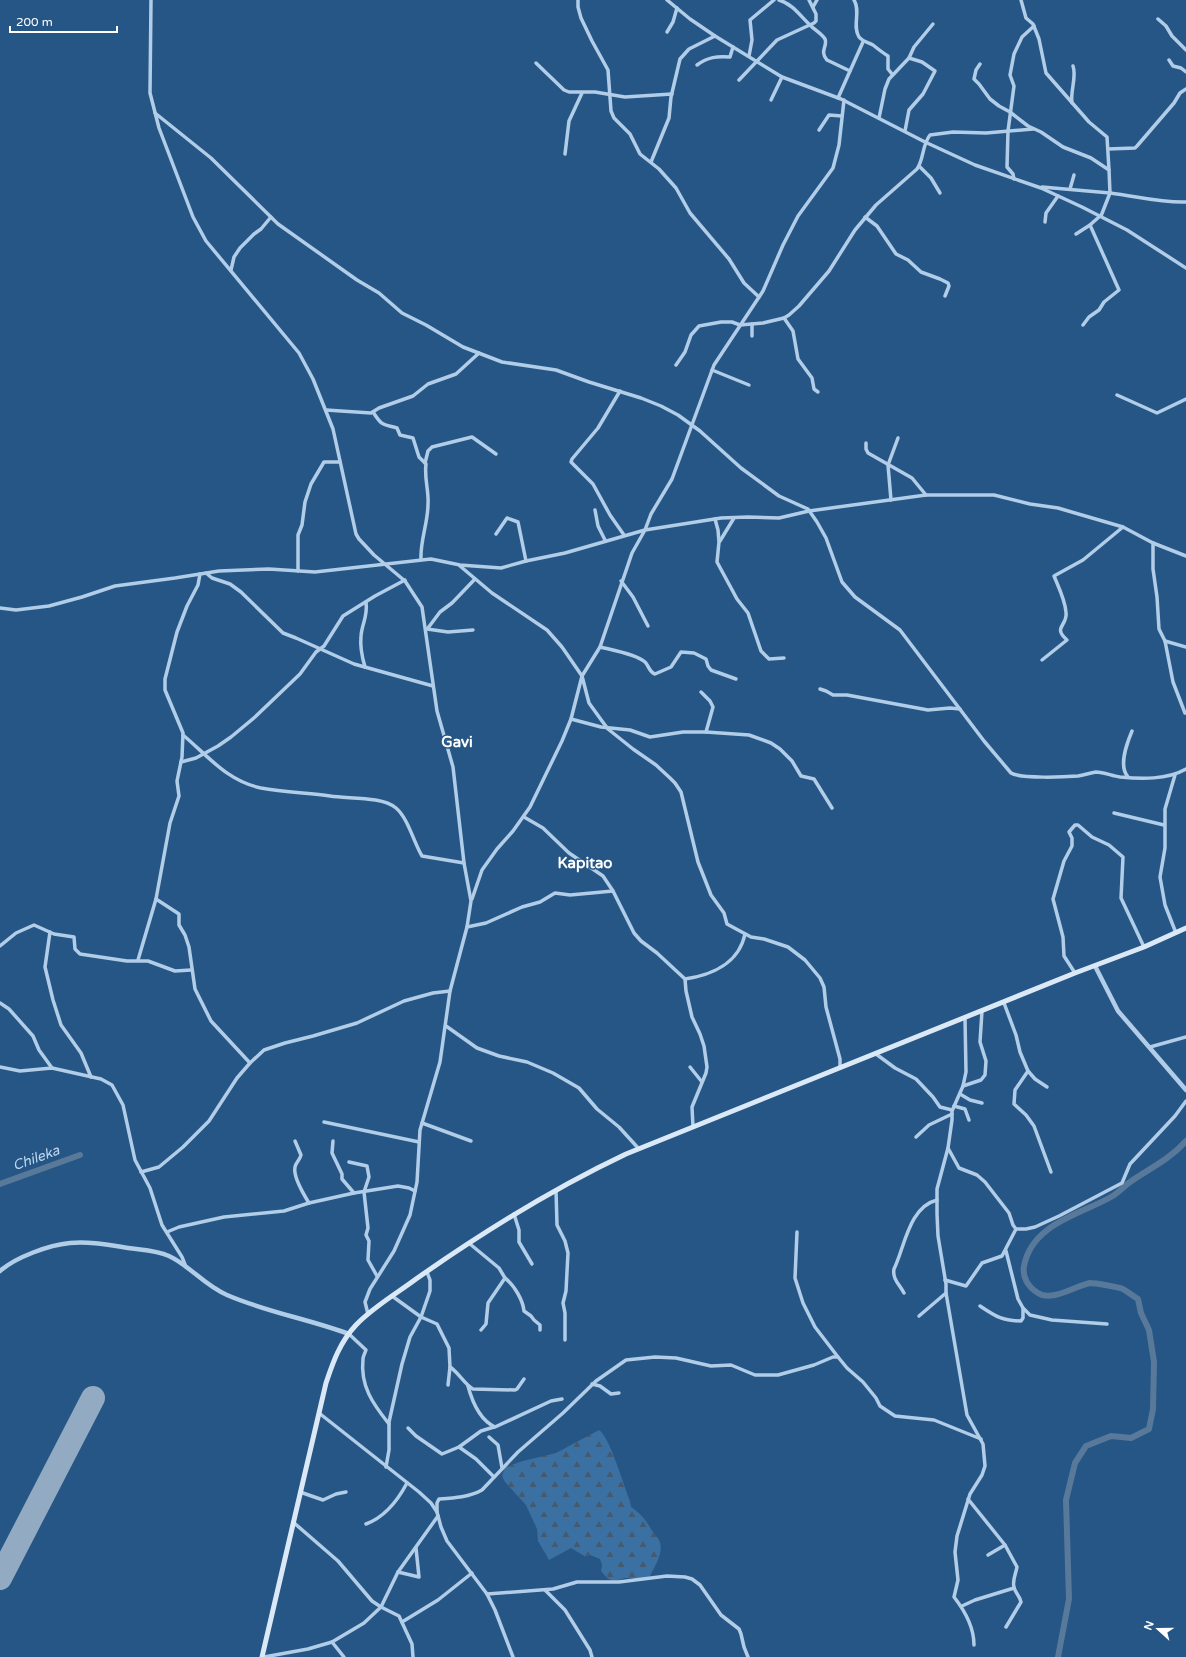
<svg xmlns="http://www.w3.org/2000/svg" width="1186" height="1657" font-family="'Varela Round',sans-serif">
  <style>
    .forest { fill: url(#forest-firs) }
    .lines { fill: none; stroke-linecap: round; stroke-linejoin: round }
    .river { stroke: #58799a; stroke-width: 6 }
    .runway { stroke: #92aac2; stroke-width: 24 }
    .minor { stroke: #b1cde8; stroke-width: 3.5 }
    .tertiary { stroke: #b1cde8; stroke-width: 4.5 }
    .secondary { stroke: #dbe9f7; stroke-width: 5 }
    .labels { text-anchor: middle; dominant-baseline: central; stroke-width: 3; stroke-linejoin: round; paint-order: stroke }
    .water-label { font-size: 14px; font-style: italic; fill: #bdd7ef; stroke: #265685 }
    .quarter-label { font-size: 15px; font-weight: bold; fill: #fff; stroke: #265685 }
  </style>
  <defs>
    <pattern id="forest-firs" width="22" height="20" patternUnits="userSpaceOnUse"><rect width="22" height="20" fill="#3b70a2"/><path d="M5 1l3.5 6h-7zM16 11l3.5 6h-7z" fill="#455a6e"/></pattern>
  </defs>
  <rect width="100%" height="100%" fill="#265685"/>
  <path class="forest" d="M599,1430C610,1437 624,1487 630,1501L631,1507C640,1513 646,1520 651,1529C653,1533 657,1536 659,1540C665,1552 654,1567 649,1578H624L619,1580L613,1581L607,1578L601,1571L602,1565L600,1559L590,1555L586,1557L571,1548L549,1560L538,1541L537,1529L526,1505L505,1482L502,1476L505,1467L523,1461L556,1453Z"/>
  <g class="lines">
    <g class="river">
      <path d="M0,1184L80,1155"/>
      <path d="M1058,1657L1069,1599L1066,1500L1075,1463L1086,1446L1111,1436L1131,1438L1149,1429L1153,1409L1154,1362L1149,1330L1141,1313L1138,1299C1133,1296 1128,1292 1123,1289C1118,1287 1095,1283 1090,1283C1075,1286 1052,1302 1038,1293C1028,1287 1022,1277 1024,1266C1032,1224 1079,1215 1111,1197C1118,1193 1123,1187 1130,1182C1150,1168 1169,1160 1186,1141"/>
    </g>
    <path class="runway" d="M0,1578L93,1398"/>
    <g class="minor">
      <path d="M151,0L150,93L159,128L193,217L206,241L299,353L313,379L333,429L356,534L359,539L374,555L405,581L422,607L437,711L453,767L464,863L471,901L467,927L450,991L440,1062L420,1130L417,1182L410,1215L394,1251L370,1289L365,1302L368,1314"/>
      <path d="M578,0V7L581,18L592,41L608,70L611,111L614,118L630,134L640,154L659,169L676,188L690,213L729,259L744,283L759,297"/>
      <path d="M667,0L690,19L715,36L782,77L841,99L925,142L975,165L1041,188L1082,207L1127,230L1186,268"/>
      <path d="M779,0C793,4 801,17 811,26C815,30 822,34 825,39C828,46 819,51 827,60L850,71L838,98"/>
      <path d="M854,0C861,11 852,26 859,37C863,42 868,42 873,45C878,49 883,53 888,56V69L892,74"/>
      <path d="M1021,0L1026,18L1033,24L1039,39L1046,73L1089,122L1107,137L1109,170"/>
      <path d="M813,7L817,0"/>
      <path d="M1158,19L1166,26L1172,36L1186,50"/>
      <path d="M667,32L673,22L677,8"/>
      <path d="M749,56L752,40L750,20L774,0"/>
      <path d="M1169,60L1173,66L1181,68L1186,72"/>
      <path d="M536,63L564,90L569,92H595L625,97L672,94"/>
      <path d="M980,64L976,70L974,79L979,84L990,99L999,106L1010,112L1028,126L1041,132L1063,147L1091,158L1109,170L1110,193L1042,187"/>
      <path d="M697,65C708,57 717,56 730,57L733,47"/>
      <path d="M850,71L863,42"/>
      <path d="M739,80L777,40L814,23L816,21V14L809,0"/>
      <path d="M771,100L782,77"/>
      <path d="M1072,103C1070,91 1077,77 1073,66"/>
      <path d="M155,113L211,158L278,224L357,280L379,293L402,313L426,325L463,347L502,362L556,370L589,382L641,398L661,406L678,415L700,431L741,468L779,496L808,509L817,522L826,538L842,582L855,597L900,630L984,741L1011,773C1021,779 1065,777 1078,776C1084,775 1090,773 1096,772C1104,772 1112,776 1120,777C1141,779 1167,780 1186,769"/>
      <path d="M879,118L885,89L889,79L909,58L914,47L933,24"/>
      <path d="M819,130L829,115L842,116"/>
      <path d="M905,131L909,110L923,94L935,71L922,62L909,58"/>
      <path d="M1108,149L1135,148L1137,146L1174,103L1180,93L1186,89"/>
      <path d="M565,154L569,121L582,93"/>
      <path d="M651,162L669,118L671,97L680,59L689,49L715,36"/>
      <path d="M919,166L931,178L940,193"/>
      <path d="M1014,179L1013,174L1007,167L1008,131L1014,86L1010,75L1014,54L1022,37L1034,26"/>
      <path d="M1070,189L1074,175"/>
      <path d="M1101,216L1110,193C1136,196 1160,203 1186,202"/>
      <path d="M865,217L877,226L896,254L908,260L921,272L940,279L948,283L949,286L945,296"/>
      <path d="M1045,222L1046,213L1058,196"/>
      <path d="M1076,234L1090,225"/>
      <path d="M231,270L234,257L240,248L254,234L261,229L271,217"/>
      <path d="M784,318L793,331L798,359L812,378L814,389L818,392"/>
      <path d="M1083,325L1089,317L1099,310L1104,302L1119,290L1090,225L1100,216"/>
      <path d="M752,336V324"/>
      <path d="M676,365L685,352L691,335L699,326L721,322H732L740,325L763,323L784,318L789,315L799,306L829,271L855,230L876,205L917,169C924,159 922,145 930,135L953,132L986,133L1033,129"/>
      <path d="M712,370L749,385"/>
      <path d="M620,391L598,428L572,459L571,462L593,484L610,515L624,535"/>
      <path d="M1117,395L1157,413L1186,399"/>
      <path d="M326,410L371,413L379,408L413,396L428,384L456,374L479,353"/>
      <path d="M373,412C382,426 382,424 397,428L400,435L413,438L419,457L426,464C424,478 429,491 428,504C428,523 420,541 421,559"/>
      <path d="M866,443V449L868,453L912,478L926,495"/>
      <path d="M425,463L428,451L432,447L472,437L496,454"/>
      <path d="M891,500L888,465L898,438"/>
      <path d="M595,510L598,526L605,540"/>
      <path d="M715,519L718,530L719,542L717,562L737,599L748,613L761,651L769,659L784,658"/>
      <path d="M496,534L507,518L518,522L526,561"/>
      <path d="M720,541L734,518"/>
      <path d="M1153,543V569L1157,597L1159,629L1165,641L1173,682L1185,713"/>
      <path d="M460,566L492,593L547,630L562,647L582,676L589,703L602,721L608,729L633,749L656,765L670,778L675,783L681,792L698,862L711,895L724,913L727,924L751,937L764,939L788,947L805,960L820,978L824,987L826,1007L840,1059V1068"/>
      <path d="M298,571V535L302,525L305,502L311,484L324,462H340"/>
      <path d="M206,573L212,578L230,584L241,592L283,633L296,638L354,664L433,686"/>
      <path d="M621,581L633,597L648,626"/>
      <path d="M0,608L16,610L49,606L82,597L115,586L175,578L219,571L269,569L315,572L431,559L460,565L501,568L526,561L565,553L645,530L721,518L748,517L779,518L809,511L926,495H994L1030,504L1058,508L1123,527L1153,543L1186,556"/>
      <path d="M428,628L440,612L452,603L475,579"/>
      <path d="M427,629L448,632L473,630"/>
      <path d="M1165,641L1186,647"/>
      <path d="M600,647C612,650 636,654 645,662C649,666 649,672 655,674L671,667L681,652L694,653L706,659L708,666L711,670L736,679"/>
      <path d="M1042,660L1067,640C1052,627 1068,626 1066,612C1065,600 1059,588 1054,576L1083,560L1123,527"/>
      <path d="M365,667C362,657 360,646 361,636C362,623 368,617 366,602"/>
      <path d="M820,689L826,691L833,695H847L928,710L950,708L960,709"/>
      <path d="M701,692L710,701L713,707L706,732"/>
      <path d="M571,719L601,727L630,730L650,737L683,732H706L749,735L771,743L780,749L792,761L801,776L814,779L832,808"/>
      <path d="M183,735C208,756 227,781 261,788C283,792 307,793 330,796C348,799 382,796 396,808C408,818 414,843 422,856L464,863"/>
      <path d="M181,762L196,758L218,746L231,737L255,717L300,674L316,652L324,646L343,616L375,596L405,580"/>
      <path d="M1175,775L1165,809V848L1160,877L1165,905L1176,933"/>
      <path d="M1128,777C1118,766 1127,743 1132,731"/>
      <path d="M1114,813L1164,825"/>
      <path d="M524,817L543,828L569,853L603,876L613,891L634,933L641,941L657,953L685,979L686,991L692,1017L700,1034L704,1046L707,1067L706,1073L692,1107L693,1127"/>
      <path d="M156,899L179,914V925L185,935L189,947L195,989L211,1021L250,1063"/>
      <path d="M472,899L482,870L497,849L513,831L530,807L562,741L571,719L582,676L600,647L632,553L645,530L651,514L672,479L714,365L763,291L783,245L798,216L833,168L839,145L844,100"/>
      <path d="M467,927L486,923L522,907L540,902L555,893L570,895L613,891"/>
      <path d="M50,932L45,967L53,1000L61,1025L81,1053L91,1077"/>
      <path d="M0,946L16,933L34,925L54,934L74,937L75,949L80,954L127,961H148L175,971L191,970"/>
      <path d="M138,960L156,899L170,823L179,796L177,781L182,757L183,733L165,690V679L177,632L187,606L198,585L200,574"/>
      <path d="M1075,973L1064,956L1063,937L1053,899L1064,861L1072,846V838L1069,832L1075,825H1078L1092,837L1109,845L1123,857L1121,898L1144,947"/>
      <path d="M685,979C712,975 739,963 745,934"/>
      <path d="M0,1003L9,1009L33,1036L39,1050L52,1068"/>
      <path d="M1004,1003L1016,1035L1020,1052L1028,1071L1015,1090L1014,1104L1026,1115L1034,1126L1051,1172"/>
      <path d="M965,1018L966,1072L963,1086L952,1111V1120L948,1148L937,1189V1214L938,1236L946,1284V1293L967,1415L983,1444L985,1466L982,1475L970,1494L957,1536L955,1552L958,1580L954,1597C965,1611 974,1628 974,1645"/>
      <path d="M446,1026L477,1048L499,1056L527,1062L553,1073L579,1088L597,1109L619,1127L639,1149"/>
      <path d="M1150,1047L1186,1037"/>
      <path d="M876,1054L895,1068L916,1079L933,1097L940,1107L952,1110"/>
      <path d="M0,1067L20,1071L52,1068L101,1079L112,1085L123,1105L135,1160L150,1188L162,1225L182,1257L186,1267"/>
      <path d="M690,1067L702,1082"/>
      <path d="M1028,1071L1035,1079L1047,1087"/>
      <path d="M963,1086L981,1080L985,1075L986,1061L980,1042L982,1011"/>
      <path d="M960,1094L970,1100L982,1103"/>
      <path d="M954,1106L965,1109L969,1120"/>
      <path d="M324,1122L419,1142"/>
      <path d="M422,1123L471,1141"/>
      <path d="M916,1137L929,1125L952,1114"/>
      <path d="M295,1141L301,1155C300,1160 296,1162 295,1167C293,1176 304,1195 309,1203"/>
      <path d="M333,1141L332,1153L342,1174V1179L354,1193"/>
      <path d="M948,1148L959,1168L977,1175L985,1182L1009,1213L1013,1225L1016,1229H1026L1035,1227L1059,1216L1122,1183L1130,1164L1175,1116L1186,1101"/>
      <path d="M349,1162L367,1166L369,1177L364,1192L368,1228L366,1235L369,1241L368,1260L377,1276"/>
      <path d="M141,1172L159,1167L183,1147L209,1121L237,1078L250,1063L264,1050L285,1043L313,1036L357,1023L404,1001L433,993L450,991"/>
      <path d="M556,1190L557,1225L565,1241L568,1253L566,1291L563,1303L565,1313V1340"/>
      <path d="M514,1214L519,1230V1242L532,1264"/>
      <path d="M167,1232L179,1227L224,1217L284,1211L309,1203L354,1193L398,1186L409,1188L415,1191"/>
      <path d="M797,1232L795,1278L803,1303L815,1327L838,1357"/>
      <path d="M470,1244L499,1268L505,1278L488,1303L486,1324L481,1330"/>
      <path d="M1006,1251L1018,1299L1023,1308L1030,1315L1052,1320L1107,1324"/>
      <path d="M505,1278C514,1285 523,1300 524,1311L531,1316L534,1320L540,1325V1330"/>
      <path d="M945,1280L966,1286L982,1263L1002,1256L1016,1229"/>
      <path d="M904,1293C900,1285 892,1279 894,1269C905,1246 909,1207 937,1200"/>
      <path d="M392,1296L421,1317L437,1324L449,1348L450,1367L448,1385"/>
      <path d="M980,1306C995,1316 1002,1321 1021,1321L1023,1318V1308"/>
      <path d="M919,1316L946,1293"/>
      <path d="M349,1334L366,1350C365,1353 363,1356 363,1359C360,1386 373,1404 389,1424"/>
      <path d="M450,1367C459,1373 465,1385 473,1389L515,1390L517,1389L524,1379"/>
      <path d="M592,1384L600,1386L611,1394L619,1393"/>
      <path d="M468,1386C472,1401 480,1420 495,1427L551,1401L562,1399"/>
      <path d="M319,1413L419,1492L431,1503L437,1512L441,1527L447,1541L487,1594L495,1610L513,1657"/>
      <path d="M408,1428L416,1436L442,1454L459,1447L476,1459L494,1477"/>
      <path d="M489,1437L498,1445L502,1468"/>
      <path d="M459,1447L481,1431L494,1427"/>
      <path d="M386,1467L389,1450V1422L402,1364L410,1337L421,1317L430,1291V1280L427,1272"/>
      <path d="M300,1492L323,1500L336,1494L346,1492"/>
      <path d="M968,1499L1005,1545L1017,1567C1016,1573 1012,1581 1014,1587C1015,1593 1020,1596 1021,1602L1006,1627"/>
      <path d="M437,1512V1503L439,1499C454,1498 470,1497 482,1490L518,1452L563,1413L596,1381L626,1360L655,1357L676,1358L711,1366L731,1365L755,1375H778L814,1365L833,1357H838L847,1368L863,1382L876,1398L880,1406L895,1416L934,1420L981,1439"/>
      <path d="M293,1522L338,1561L372,1601L381,1607L399,1616L412,1644L413,1657"/>
      <path d="M366,1524C385,1517 398,1500 407,1483"/>
      <path d="M988,1555L1005,1545"/>
      <path d="M398,1572L419,1577L416,1548"/>
      <path d="M545,1590L565,1610L590,1650L592,1657"/>
      <path d="M487,1594L553,1589L577,1582H619L667,1576L685,1577L692,1579L700,1585L721,1615L739,1629L741,1634L744,1647L748,1657"/>
      <path d="M962,1606L975,1600L1014,1588"/>
      <path d="M402,1622L438,1600L472,1573"/>
      <path d="M332,1642L344,1657"/>
      <path d="M264,1657L308,1649L332,1642L364,1623L381,1607L398,1572L438,1516"/>
    </g>
    <g class="tertiary">
      <path d="M1095,966L1118,1011L1186,1090"/>
      <path d="M0,1271C16,1257 49,1245 70,1243C89,1241 109,1245 128,1248C142,1250 156,1250 169,1256C189,1265 205,1286 227,1295C266,1312 309,1319 349,1334"/>
    </g>
    <path class="secondary" d="M262,1657L326,1383C333,1362 340,1342 356,1325C373,1307 396,1294 416,1279C483,1232 552,1189 626,1154L1075,973L1144,947L1186,928"/>
  </g>
  <g class="labels">
    <g class="water-label">
      <text transform="translate(36 1158) rotate(-20)">Chileka</text>
    </g>
    <g class="quarter-label">
      <text x="457" y="742">Gavi</text>
      <text x="585" y="863">Kapitao</text>
    </g>
  </g>
  <g transform="translate(1158 1629) rotate(291)" stroke="#265685" stroke-width="3" paint-order="stroke">
  <path d="M0-3L7 15L0 10L-7 15Z" fill="#ffffff"/>
  <text y="-6" font-size="11" font-weight="bold" text-anchor="middle" fill="#ffffff">N</text>
  </g>
  <path d="M10 26v6h107v-6" fill="none" stroke="#ffffff" stroke-width="2"/>
  <text x="16" y="26" font-size="12" fill="#ffffff" stroke="#265685" stroke-width="3" paint-order="stroke">200 m</text>
</svg>
